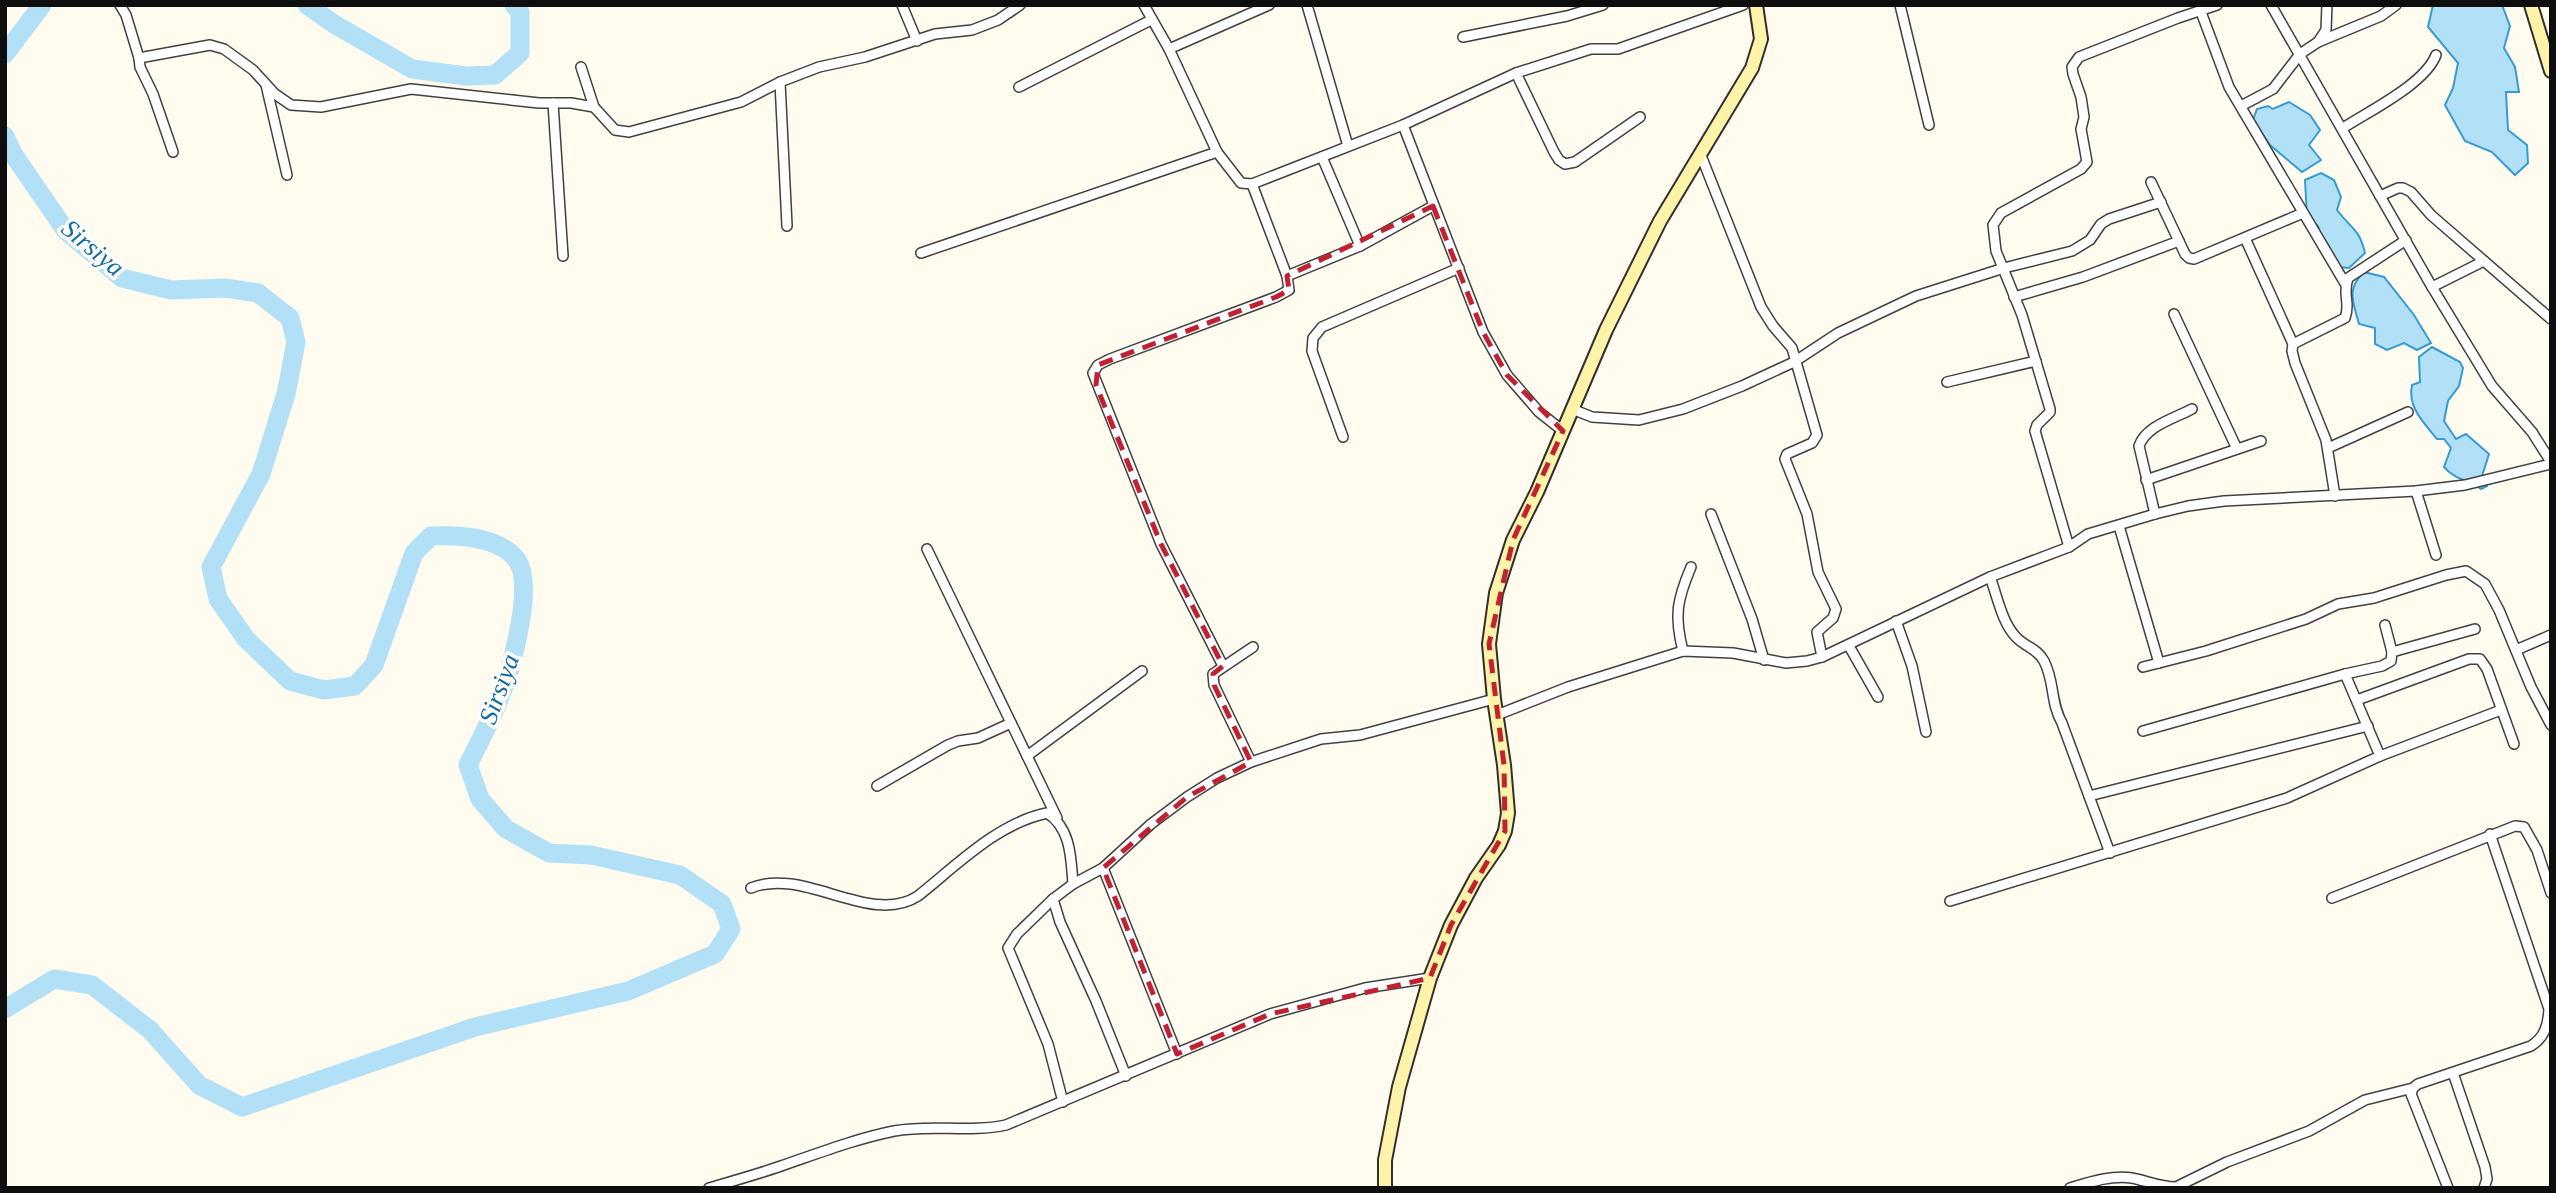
<svg xmlns="http://www.w3.org/2000/svg" width="2556" height="1193" font-family="'Times New Roman',serif">
  <style>
    .water { fill: #b2e1f7; stroke: #379ad0; stroke-width: 2 }
    .lines { fill: none; stroke-linecap: round; stroke-linejoin: round }
    .river { stroke: #b2e1f7; stroke-width: 19 }
    .street-casing { stroke: #414141; stroke-width: 12 }
    .secondary-casing { stroke: #303030; stroke-width: 16 }
    .street { stroke: #fff; stroke-width: 9 }
    .secondary { stroke: #fff2a9; stroke-width: 12 }
    .marked { fill: none; stroke: #c12231; stroke-width: 5; stroke-dasharray: 14 9; stroke-linejoin: round }
    .labels { text-anchor: middle; dominant-baseline: central; stroke-width: 7; stroke-linejoin: round; paint-order: stroke }
    .water-label { font-size: 26px; font-style: italic; fill: #146ba2; stroke: #fff }
  </style>
  <rect width="100%" height="100%" fill="#fffbee"/>
  <g class="water">
    <path d="M2433,5H2502L2510,26L2504,48L2515,67L2519,92H2506L2508,130L2527,145L2528,163L2515,175L2492,152L2465,141L2445,105L2453,88L2458,63L2428,27Z"/>
    <path d="M2289,102L2310,115L2320,130L2309,145L2321,160L2302,172L2270,145L2253,120L2257,109L2268,106L2273,109Z"/>
    <path d="M2321,173L2334,180L2341,197L2337,210C2352,230 2359,228 2365,253L2349,268L2329,266L2318,226L2307,217L2305,180Z"/>
    <path d="M2364,272L2384,277L2414,315L2431,343L2417,350L2404,343L2387,350L2375,344V328L2359,324C2353,302 2346,289 2364,272Z"/>
    <path d="M2432,347L2460,362L2463,368L2459,386L2448,401L2444,421L2456,439L2466,434L2489,454L2482,476L2487,486L2481,489C2468,480 2454,479 2444,467L2451,448L2444,439H2437C2424,423 2407,407 2412,385L2420,382L2419,357Z"/>
  </g>
  <g class="lines">
    <g class="river">
      <path d="M307,5L334,24L412,69L466,76L495,75L520,53V12L514,5"/>
      <path d="M5,54L42,5"/>
      <path d="M5,136L13,154L66,231L122,278L171,290L225,288L258,293L290,318L296,342L286,394L261,474L211,567L218,599L246,639L290,681L324,690L355,686L374,665L414,553L431,536C458,535 499,536 517,560C535,586 511,669 500,697C491,720 479,743 468,765L480,799L506,829L549,853L591,855L680,875L722,904L731,929L715,954L628,991L475,1027L242,1107L199,1085L150,1030L92,985L54,979L5,1009"/>
    </g>
    <g class="street-casing">
      <g id="street">
        <path d="M120,5L126,15L139,58L210,45L224,49L253,70L275,94L291,105L321,107L411,89L539,103H571L594,107"/>
        <path d="M902,5L917,41"/>
        <path d="M1144,5L1169,49L1217,152L1241,183L1252,184L1403,125L1516,73L1591,49H1618L1743,5"/>
        <path d="M1307,5L1348,146"/>
        <path d="M1900,5L1929,125"/>
        <path d="M2271,5L2432,287L2492,386L2532,432L2551,462"/>
        <path d="M2201,12L2229,87L2346,285"/>
        <path d="M1463,37L1567,16L1603,5"/>
        <path d="M2318,42L2381,16L2396,5"/>
        <path d="M1169,49L1269,5"/>
        <path d="M139,58L140,67L153,94L173,152"/>
        <path d="M581,67L594,107L615,130L629,132L741,102L780,82L819,67L865,57L935,34L972,30L998,20L1020,5"/>
        <path d="M1516,73L1554,152L1559,160L1565,164L1575,162L1640,117"/>
        <path d="M780,82L787,226"/>
        <path d="M266,85L287,175"/>
        <path d="M1019,87L1151,20"/>
        <path d="M553,103L563,256"/>
        <path d="M2241,106L2273,89L2300,54L2318,42L2326,30L2327,5"/>
        <path d="M1403,125L1483,332L1507,375L1539,412L1563,431"/>
        <path d="M2343,128C2369,111 2425,84 2436,55"/>
        <path d="M1700,153L1761,307L1773,326L1792,348L1817,435L1812,443L1787,454L1785,459L1807,514L1818,572L1836,609L1833,618L1817,632L1822,657"/>
        <path d="M1322,157L1360,246"/>
        <path d="M2151,182L2185,254L2189,258L2194,259L2303,213"/>
        <path d="M2380,196L2398,188H2403L2411,192L2431,215L2551,319"/>
        <path d="M2245,238L2293,344"/>
        <path d="M921,253L1217,152"/>
        <path d="M1287,276L1360,246L1433,206"/>
        <path d="M2432,287L2484,261"/>
        <path d="M2014,297L2083,277L2179,241"/>
        <path d="M2174,314L2237,449"/>
        <path d="M1947,382L2036,361"/>
        <path d="M1572,409L1592,417L1639,420L1683,409L1742,386L1794,362L1838,333L1916,296L2004,268L2072,251L2090,240L2101,224L2109,219L2161,202"/>
        <path d="M1343,437L1312,351L1313,338L1322,327L1459,268"/>
        <path d="M2328,448L2408,412"/>
        <path d="M2146,480L2261,441"/>
        <path d="M2416,491L2436,555"/>
        <path d="M2335,496L2326,440L2295,363L2292,351L2293,344L2345,318C2351,303 2342,296 2348,278L2406,240"/>
        <path d="M1711,514L1752,619L1764,660"/>
        <path d="M2155,514L2139,446C2146,426 2173,419 2192,409"/>
        <path d="M2119,526L2159,663"/>
        <path d="M2069,547L2035,431L2037,425L2050,412V409L2022,315L1996,251L1993,225L2001,213L2081,169L2087,162L2081,129L2084,117L2081,97L2073,74L2072,67L2079,57L2178,18L2217,5"/>
        <path d="M927,549L1057,818"/>
        <path d="M1990,577C1997,595 2002,623 2016,637C2025,647 2037,648 2044,661C2055,682 2050,702 2062,723L2110,853"/>
        <path d="M1896,621L1912,666L1926,732"/>
        <path d="M1849,646L1878,697"/>
        <path d="M2516,650L2551,635"/>
        <path d="M1683,651C1674,616 1677,600 1691,567"/>
        <path d="M2392,652L2475,629"/>
        <path d="M1223,666L1161,544L1093,373L1098,365L1110,359L1276,297L1289,290L1287,276L1252,184"/>
        <path d="M2143,667L2206,651L2306,619L2338,604L2374,598L2446,575L2466,571L2485,584L2499,610L2531,687L2551,725"/>
        <path d="M2345,674L2380,756"/>
        <path d="M2357,700L2469,659H2480L2487,669L2514,744"/>
        <path d="M1497,715L1568,687L1683,651L1733,653L1786,663L1807,661L1822,657L1990,577L2069,547L2088,534L2155,514L2188,506L2224,501L2416,491L2465,485L2551,464"/>
        <path d="M2143,731L2345,674L2382,666L2391,661L2392,652L2385,625"/>
        <path d="M1027,756L1142,671"/>
        <path d="M1251,762L1214,685L1213,674L1253,647"/>
        <path d="M877,786L948,745L958,741L978,738L1011,723"/>
        <path d="M2089,796L2368,726"/>
        <path d="M1103,868L1177,1054"/>
        <path d="M751,888C804,866 870,927 918,896C957,865 998,823 1047,813C1071,828 1071,858 1073,884"/>
        <path d="M2332,898L2515,826L2524,827L2537,850L2551,893"/>
        <path d="M1053,899L1017,934L1008,948L1048,1044L1063,1102"/>
        <path d="M1950,901L2287,798L2380,756L2501,710"/>
        <path d="M2453,1073L2485,1167L2487,1179L2484,1188"/>
        <path d="M1126,1076L1096,1001L1060,922L1053,899L1073,884L1103,868L1151,824L1187,797L1217,778L1251,762L1321,739L1360,735L1494,699"/>
        <path d="M709,1188C733,1181 758,1174 781,1166C819,1153 855,1139 894,1131C932,1124 969,1133 1006,1125L1270,1014L1365,988L1430,978"/>
        <path d="M2070,1188C2090,1182 2111,1175 2132,1178C2147,1181 2161,1187 2176,1187L2227,1162L2309,1131L2365,1100L2413,1088"/>
        <path d="M2448,1188L2411,1094L2413,1088L2418,1084L2531,1046C2545,1037 2548,1025 2549,1009L2490,834"/>
      </g>
    </g>
    <g class="secondary-casing">
      <g id="secondary">
        <path d="M2531,5L2551,71"/>
        <path d="M1385,1188V1160L1399,1087L1430,978L1451,925L1476,878L1499,845L1505,831L1508,813L1504,765L1494,699L1489,644L1496,593L1513,540L1537,492L1606,330L1660,221L1752,68L1761,39L1756,5"/>
      </g>
    </g>
    <use href="#street" class="street"/>
    <use href="#secondary" class="secondary"/>
  </g>
  <path class="marked" d="M1433,206L1483,332L1507,375L1563,431L1513,540L1489,644L1504,765L1505,831L1451,925L1430,978L1270,1014L1177,1054L1103,868L1187,797L1251,762L1214,685L1213,674L1223,666L1161,544L1096,385L1098,365L1276,297L1289,290L1287,276Z"/>
  <g class="labels">
    <g class="water-label">
      <text transform="translate(93 248) rotate(40)">Sirsiya</text>
      <text transform="translate(499 689) rotate(-70)">Sirsiya</text>
    </g>
  </g>
  <rect width="2556" height="1193" fill="none" stroke="#0e0e0e" stroke-width="14"/>
</svg>
